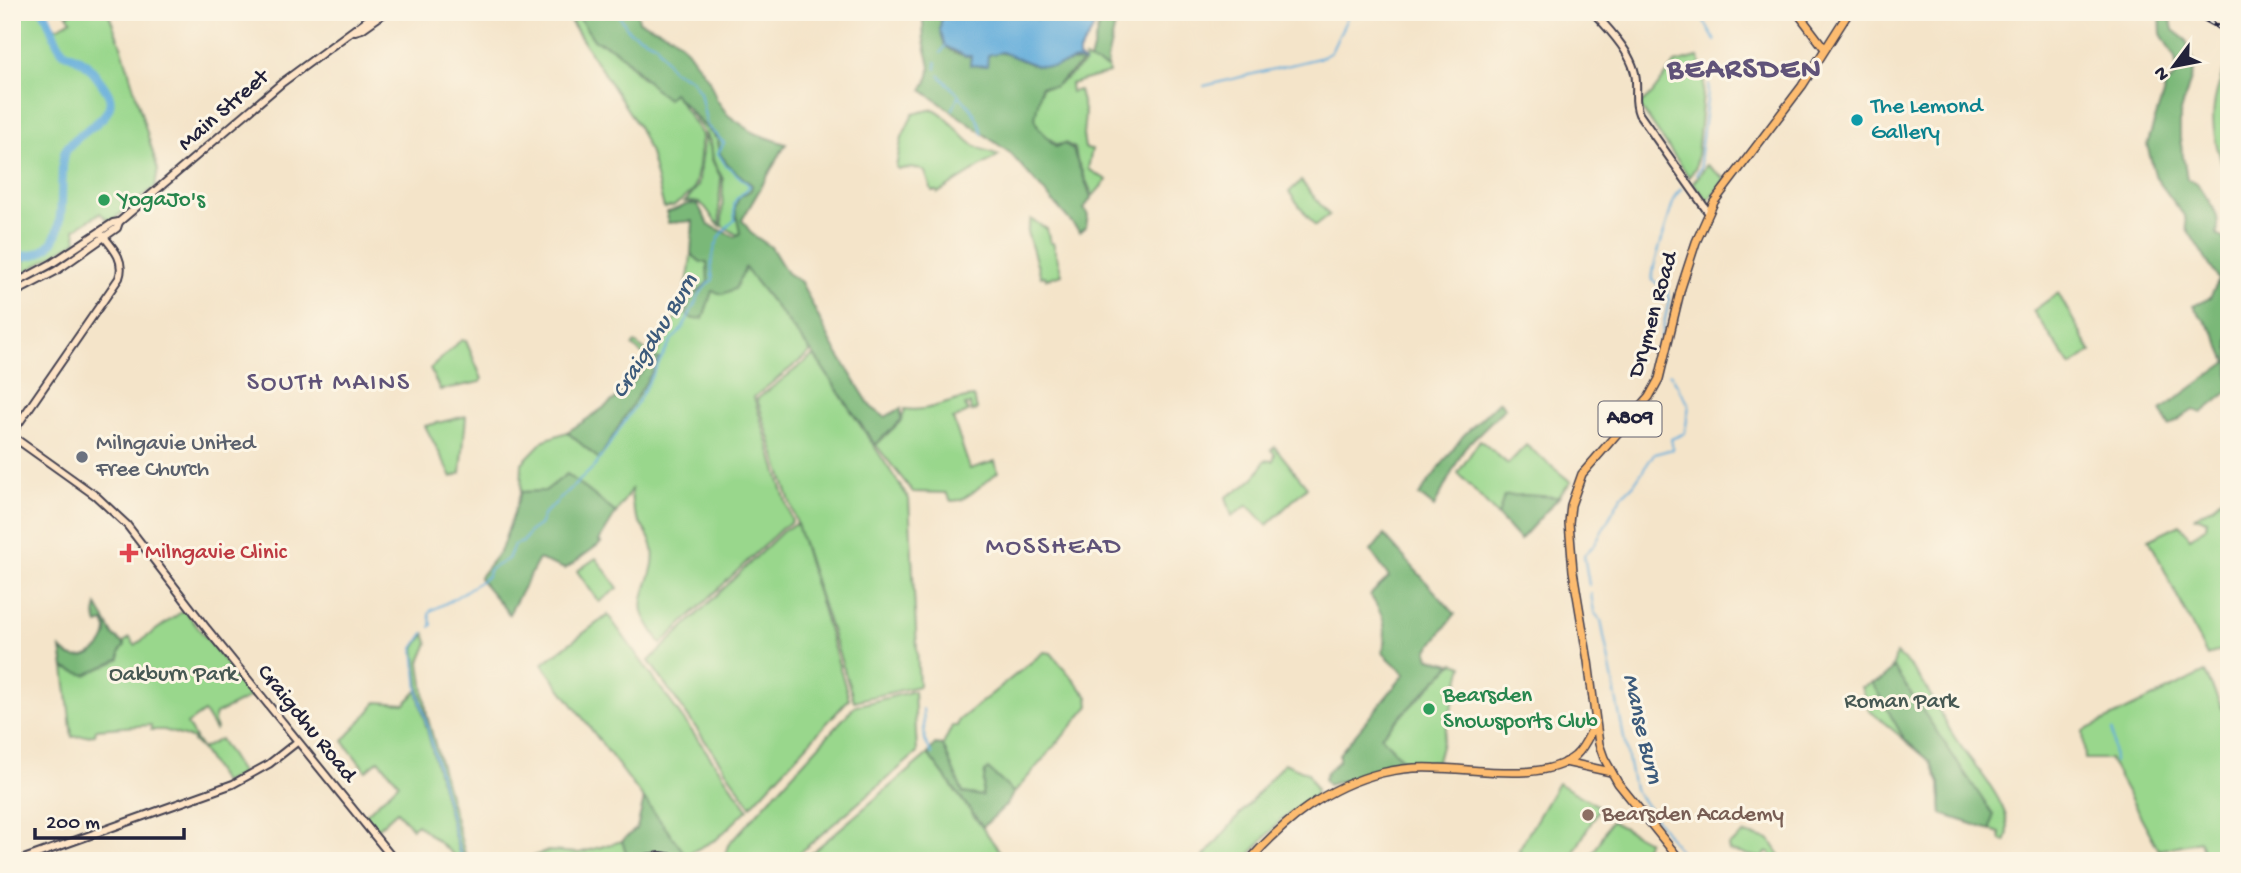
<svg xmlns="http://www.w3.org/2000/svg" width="2241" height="873" font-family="'Gochi Hand',sans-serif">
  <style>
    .green { fill: #99d78c; stroke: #5e7c64; stroke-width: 2 }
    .forest { fill: #7ab878; stroke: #4e6d5a; stroke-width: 2 }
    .water { fill: #63addb; stroke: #42688b; stroke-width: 2 }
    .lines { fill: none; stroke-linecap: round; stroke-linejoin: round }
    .stream { stroke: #63addb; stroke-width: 2 }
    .river { stroke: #63addb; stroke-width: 9 }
    .secondary-casing { stroke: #423f50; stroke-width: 10 }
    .primary-casing { stroke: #423f50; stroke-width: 10 }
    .secondary { stroke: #fee4c6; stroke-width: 6 }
    .primary { stroke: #fdbc70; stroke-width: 7 }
    .rail-casing { stroke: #22223b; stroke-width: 4.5 }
    .rail { stroke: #fcf5e5; stroke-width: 2; stroke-dasharray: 5; stroke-linecap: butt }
    .culture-dot { fill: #0f9aa8; stroke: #fcf5e5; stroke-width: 2.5 }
    .leisure-dot { fill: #2e9e5b; stroke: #fcf5e5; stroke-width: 2.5 }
    .worship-dot { fill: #6b7280; stroke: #fcf5e5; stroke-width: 2.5 }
    .health-dot { fill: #e0444e; stroke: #fcf5e5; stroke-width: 2.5 }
    .education-dot { fill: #8d6e63; stroke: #fcf5e5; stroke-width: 2.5 }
    .labels { text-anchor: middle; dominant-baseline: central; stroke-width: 6; stroke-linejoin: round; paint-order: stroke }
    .shield { fill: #fcf5e5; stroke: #63616e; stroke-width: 2 }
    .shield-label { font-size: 21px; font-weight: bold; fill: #22223b }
    .culture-label { font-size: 23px; fill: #0d838f; stroke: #fcf5e5; text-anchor: start }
    .street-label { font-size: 23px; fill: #22223b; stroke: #fcf5e5 }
    .leisure-label { font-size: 23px; fill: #27864d; stroke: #fcf5e5; text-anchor: start }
    .worship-label { font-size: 23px; fill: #5b616d; stroke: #fcf5e5; text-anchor: start }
    .health-label { font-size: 23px; fill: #be3a42; stroke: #fcf5e5; text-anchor: start }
    .park-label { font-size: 23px; fill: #465853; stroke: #fcf5e5 }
    .education-label { font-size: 23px; fill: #785e54; stroke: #fcf5e5; text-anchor: start }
    .water-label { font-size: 24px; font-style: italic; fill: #3c5a7b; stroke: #fcf5e5 }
    .quarter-label { font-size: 26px; letter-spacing: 2px; fill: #605379; stroke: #fcf5e5 }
    .district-label { font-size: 30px; font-weight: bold; letter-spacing: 2px; fill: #605379; stroke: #fcf5e5 }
  </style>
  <rect width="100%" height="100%" fill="#fcf5e5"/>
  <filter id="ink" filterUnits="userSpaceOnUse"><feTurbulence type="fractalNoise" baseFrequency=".0143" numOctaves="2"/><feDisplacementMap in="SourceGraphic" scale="14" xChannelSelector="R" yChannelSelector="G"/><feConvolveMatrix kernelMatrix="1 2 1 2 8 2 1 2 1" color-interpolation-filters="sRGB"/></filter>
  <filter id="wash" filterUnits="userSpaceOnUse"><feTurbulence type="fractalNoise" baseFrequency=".00686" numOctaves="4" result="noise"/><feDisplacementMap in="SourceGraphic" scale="28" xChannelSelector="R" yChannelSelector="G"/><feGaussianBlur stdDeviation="1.57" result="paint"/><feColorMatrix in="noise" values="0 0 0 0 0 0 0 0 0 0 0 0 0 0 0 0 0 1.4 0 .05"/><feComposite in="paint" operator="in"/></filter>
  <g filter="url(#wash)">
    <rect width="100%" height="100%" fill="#f4e4c9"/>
    <g class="green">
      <path d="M24,12H40L51,28L59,27L71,20L65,12L69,14L72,12H108L122,48L158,170L155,187L110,222L100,213L75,229L77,241L20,275L12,277L19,275L25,269L24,259L12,258V29Z"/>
      <path d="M564,12L584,42L566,12H575L595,41L607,44L622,56L643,79L673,92L702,135L699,166L694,190L674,206L664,208L650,153L638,126Z"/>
      <path d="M1698,57L1705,72L1696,167L1689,177L1639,105L1652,94L1675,63Z"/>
      <path d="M1085,58L1108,68L1109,73L1070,84L1071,92L1079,90L1085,114L1083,135L1085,148L1092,149L1088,169L1107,180L1093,196L1077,160L1075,148L1065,143L1057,145L1039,129L1034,115L1042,87C1061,88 1068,75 1084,64Z"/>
      <path d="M2229,61V183C2211,137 2205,107 2229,61Z"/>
      <path d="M687,108L718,140L720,154L731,168L752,185L751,190L739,197L740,233L738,235L722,226L723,179L713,160L711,142Z"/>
      <path d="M933,109C946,113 959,135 972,144C979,149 990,152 999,155L938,193L937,191H932L925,172L918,168L898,169L896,167L902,137L913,114Z"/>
      <path d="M705,136L710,146L712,160L721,178L719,204L720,226C705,214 711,200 685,202L698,186Z"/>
      <path d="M1707,165L1725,179L1708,201L1693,183Z"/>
      <path d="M1301,181L1329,215L1315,226L1289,192Z"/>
      <path d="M1031,219L1047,229L1050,243H1053L1062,274L1046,279L1045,276L1041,277L1027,232Z"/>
      <path d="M691,254L701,262H707L708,282L696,293L703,318L712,291L745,268L811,352L754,397L792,522L783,527L661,644C656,635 648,625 644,615C636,594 660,571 652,545C645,524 628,516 632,488L616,513L567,474L545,491L521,492L522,463L544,440L567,432L598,458L654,358L651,361L632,346L635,343L654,357C674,325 689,292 691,254Z"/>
      <path d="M2058,293L2091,352L2071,366L2033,311Z"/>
      <path d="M461,340L466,341L482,379L480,382L440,390L430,369Z"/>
      <path d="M814,355L909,499L919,686L854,701L797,524L849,699L751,806L649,661L785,529L797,524L757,399Z"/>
      <path d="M974,397L977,410L971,412L970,404L965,405L968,412L953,419L970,469L995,461L998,472L972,493L961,500L951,501L946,493L913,492L876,445L902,420L905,409C929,413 949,399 974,397Z"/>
      <path d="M466,416L461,473L452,477L425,426Z"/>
      <path d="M1480,440L1508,464L1526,445L1571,482L1520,540L1458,473Z"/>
      <path d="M1275,447L1307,487L1267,525L1248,505L1232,516L1226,497C1244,487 1257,480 1265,460L1273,461L1275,454L1271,450Z"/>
      <path d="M2229,491V646L2207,656L2149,539L2180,524L2190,538L2206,527L2207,520L2195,517L2214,506Z"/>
      <path d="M596,558L618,588L599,602L577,571Z"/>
      <path d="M184,610L252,696L216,714L214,721L216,729L215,730L204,712L187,724L195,738L193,739L164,730H151V725L96,729L95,735L72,737L64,668L86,675L120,652L122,643L130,638L135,645Z"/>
      <path d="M608,615L748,809L717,839L686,855L542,664Z"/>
      <path d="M425,634L428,643L420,662L427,715L467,861L464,860L459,845L428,729L419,687L415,648Z"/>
      <path d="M1044,652L1051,653L1088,697L1089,706L1014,793L988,770L985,772L982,796L962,793L943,745L952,726H957L959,720Z"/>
      <path d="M1896,654C1925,674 1936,710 1955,738C1971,762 1993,784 2004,811C2008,821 2010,833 2005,842L2001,840L2000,833L1942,814L1940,783L1930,761L1869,710L1861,687C1882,680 1892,678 1896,654Z"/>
      <path d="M1454,663L1463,666L1437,761L1405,763L1381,736Z"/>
      <path d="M2205,672L2229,723V861H2206L2200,841L2159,850L2109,759H2085L2083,731Z"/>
      <path d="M417,691L461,861L417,824L412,828L397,811L377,829L364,816L399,783L379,760L366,771L343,741L377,702L405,704Z"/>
      <path d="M914,691L917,753L790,861H723L728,845L855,706Z"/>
      <path d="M195,739L202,749L220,739L242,774L223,783L202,750L193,741Z"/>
      <path d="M928,754L1007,861H802Z"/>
      <path d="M1284,763L1308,773L1316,790L1315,795L1281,820L1244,861H1200Z"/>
      <path d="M1558,783L1600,807L1569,861H1536L1518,851Z"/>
      <path d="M1611,821L1648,841L1642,853L1656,861H1589Z"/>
      <path d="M1744,834L1770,840L1784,861L1772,860L1770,852H1767L1762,858L1729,851L1728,846Z"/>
      <path d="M622,841L627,855L603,861H521L547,851L579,853Z"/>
    </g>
    <g class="forest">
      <path d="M575,12H637L639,21L671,35L685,47L709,80L717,100L728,115L754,133L786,144L742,220L752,234L771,247L787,273L801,282L832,344L871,407L885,417L901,408V420L875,445L814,355L745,268L735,289L723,294L712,291L703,318L693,319L686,314L688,301L708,282L707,262H701L691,254L693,221L668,223L667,212C679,210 685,201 698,205L709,225L735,237L740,233L735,208L739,197L751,190L752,185L731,168L720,154L718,140L673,93L667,99C642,81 625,48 595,41Z"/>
      <path d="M923,12H942C938,37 943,55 971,56L970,65L987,66V55C1004,47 1018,61 1035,65C1056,70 1068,59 1083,62L1054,87L1041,86C1036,126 1026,115 1056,147L1064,144L1073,149C1077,166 1087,181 1091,198L1084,209L1088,215L1086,227L1080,232L1010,153L922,90C936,68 928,63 924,41C923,32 923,22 923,12Z"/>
      <path d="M1102,12H1118L1107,60L1108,68L1090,61Z"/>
      <path d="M2160,12H2175L2171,20L2173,30L2186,40L2195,65L2180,115V139L2187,179L2197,183C2208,203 2222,211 2217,234L2229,243V391L2202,413L2193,410L2169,426L2161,410L2227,362L2215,334L2193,306L2210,298L2219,280L2187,229L2185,217L2156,178L2147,145L2166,85L2178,74L2175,58L2161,34Z"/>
      <path d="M654,358L660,359L599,459L567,432C604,409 627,393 654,358Z"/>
      <path d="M1499,401L1505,408L1465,447L1434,507L1419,495L1463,436Z"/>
      <path d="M567,474L616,513L599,541L601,543L565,569L539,559L509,614L479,578L501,550L521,492L545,491Z"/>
      <path d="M1526,495L1559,497L1520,540L1498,516L1504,496Z"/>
      <path d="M1384,535L1455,614L1427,651L1429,658L1452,664L1381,736L1405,763L1328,785L1324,779L1327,772L1339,761V754L1405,674L1383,653C1387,626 1385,617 1370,595L1389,577L1371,551Z"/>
      <path d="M97,605L114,636L125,645L120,652V659L86,675L64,668L61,649C77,668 106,652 107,630L104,622L98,624L95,615Z"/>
      <path d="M1894,668L1993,815L1991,830L1942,814L1940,783L1930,761L1905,740L1872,683L1881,680Z"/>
      <path d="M935,744L943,745L963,793L982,796L985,772L988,769L1014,793L1005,806L983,827L928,754Z"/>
      <path d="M644,799L686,855H627L622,841L637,828Z"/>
    </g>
    <path class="water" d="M942,12H1033L1036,18L1038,12H1096C1097,28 1087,40 1079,52V58L1083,62L1076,60L1053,67L1035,65L1002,52L988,55L987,66L970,65L971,56H965L945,46L940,30Z"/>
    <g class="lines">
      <g class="stream">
        <path d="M1699,12L1715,41"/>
        <path d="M941,53L945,46"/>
        <path d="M936,62V69"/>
        <path d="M939,75C955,92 979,110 982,134"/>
        <path d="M1204,86L1323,57L1331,52L1350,12"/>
        <path d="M953,109L958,97"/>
        <path d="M1696,175L1701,167L1700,154L1709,84"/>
        <path d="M1657,356L1669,300L1668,291L1652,280L1654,266L1675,196L1681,189"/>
        <path d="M1589,585L1584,555L1594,545L1621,497L1634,484L1654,454L1673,449L1671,439L1685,433L1689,405L1670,373"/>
        <path d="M1591,593L1594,612L1601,621L1634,789L1687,861"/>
        <path d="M430,627L432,625L429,615L430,611L452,600L488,576L489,570L508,559L514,545L523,542L530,531L539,525L544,514L595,466L637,403L672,339C691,326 692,294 713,280C708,259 716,234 735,220C732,194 736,202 750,186L725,164L718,153L724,143L707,126L700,92L691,79L672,70L656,44L629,31L617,12"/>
        <path d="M424,633L414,648L418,691L462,861"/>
        <path d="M923,709L925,741L932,754"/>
        <path d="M2112,730L2114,762"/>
      </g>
      <path class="river" d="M12,256C63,260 61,222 62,182C63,172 61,159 66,150C75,133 113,121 110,99C109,91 89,65 82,61C76,57 68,55 63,51C54,42 51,23 44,12"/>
    </g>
  </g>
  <g filter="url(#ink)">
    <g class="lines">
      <g class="secondary-casing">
        <g id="secondary">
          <path d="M1593,12C1609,29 1636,57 1636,82C1637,95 1634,102 1639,114L1708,212"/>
          <path d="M355,31L362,29L386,12"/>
          <path d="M12,285L51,264L113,223L119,222"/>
          <path d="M12,294L56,271L117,228L119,222L283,82L378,12"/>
          <path d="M12,433L119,278C126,259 111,246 100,232"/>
          <path d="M12,436L96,496L127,525L207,629L395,861"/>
          <path d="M18,861L233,784L269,764L297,742"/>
          <path d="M618,861L661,856L694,861"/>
        </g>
      </g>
      <g class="primary-casing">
        <g id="primary">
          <path d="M1797,12L1825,49"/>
          <path d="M1565,762L1611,772"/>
          <path d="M1249,861C1285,820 1326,787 1381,773C1398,769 1416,767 1434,768C1474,768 1542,783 1575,756C1585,747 1589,735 1595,724"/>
          <path d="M1681,861L1618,783L1604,758L1599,744L1588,661L1573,571L1569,523L1571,505L1582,474L1649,397L1659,379L1681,288L1696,242L1714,202L1802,86L1849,12"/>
        </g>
      </g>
      <use href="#secondary" class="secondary"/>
      <use href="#primary" class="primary"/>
      <g class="rail-casing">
        <g id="rail">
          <path d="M2191,12L2229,33"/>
          <path d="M12,22L21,12"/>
        </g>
      </g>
      <use href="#rail" class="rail"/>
    </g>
  </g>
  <circle class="culture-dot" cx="1857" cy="120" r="7"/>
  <g class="leisure-dot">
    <circle cx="104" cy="200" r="7"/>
    <circle cx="1429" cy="709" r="7"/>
  </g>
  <circle class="worship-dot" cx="82" cy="457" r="7"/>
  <path class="health-dot" d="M125.5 542.5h7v7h7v7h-7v7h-7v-7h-7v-7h7z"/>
  <circle class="education-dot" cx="1588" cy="815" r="7"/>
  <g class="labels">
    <rect class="shield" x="1598.5" y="401.5" width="63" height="35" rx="5"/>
    <g class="shield-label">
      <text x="1630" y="419">A809</text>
    </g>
    <g class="culture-label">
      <text x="1871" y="107">The Lemond<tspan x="1871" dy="26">Gallery</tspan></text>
    </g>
    <g class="street-label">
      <text transform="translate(224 111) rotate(-41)">Main Street</text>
      <text transform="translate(1654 315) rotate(-74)">Drymen Road</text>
      <text transform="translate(306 724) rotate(51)">Craigdhu Road</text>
    </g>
    <g class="leisure-label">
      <text x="118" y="200">YogaJo's</text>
      <text x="1443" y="696">Bearsden<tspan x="1443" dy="26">Snowsports Club</tspan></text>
    </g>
    <g class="worship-label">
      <text x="96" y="444">Milngavie United<tspan x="96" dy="26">Free Church</tspan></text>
    </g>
    <g class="health-label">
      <text x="145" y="553">Milngavie Clinic</text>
    </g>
    <g class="park-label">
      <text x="173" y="675">Oakburn Park</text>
      <text x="1901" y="702">Roman Park</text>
    </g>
    <g class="education-label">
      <text x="1602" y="815">Bearsden Academy</text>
    </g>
    <g class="water-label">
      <text transform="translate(656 337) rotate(-58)">Craigdhu Burn</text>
      <text transform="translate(1641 729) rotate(77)">Manse Burn</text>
    </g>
    <g class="quarter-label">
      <text x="329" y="384">SOUTH MAINS</text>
      <text x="1054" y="548">MOSSHEAD</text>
    </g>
    <g class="district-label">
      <text x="1745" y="71">BEARSDEN</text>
    </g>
  </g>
  <rect width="2241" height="873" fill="none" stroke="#fcf5e5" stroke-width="42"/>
  <g transform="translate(2174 66) rotate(238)" stroke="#fcf5e5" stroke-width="5" paint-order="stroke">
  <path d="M0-5L12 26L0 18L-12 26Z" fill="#22223b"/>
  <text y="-10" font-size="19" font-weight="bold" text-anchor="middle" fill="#22223b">N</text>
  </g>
  <path d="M35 828v10h149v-10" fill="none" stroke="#22223b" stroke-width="3.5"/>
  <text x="46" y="828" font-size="21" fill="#22223b" stroke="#fcf5e5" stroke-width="5" paint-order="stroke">200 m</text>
</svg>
